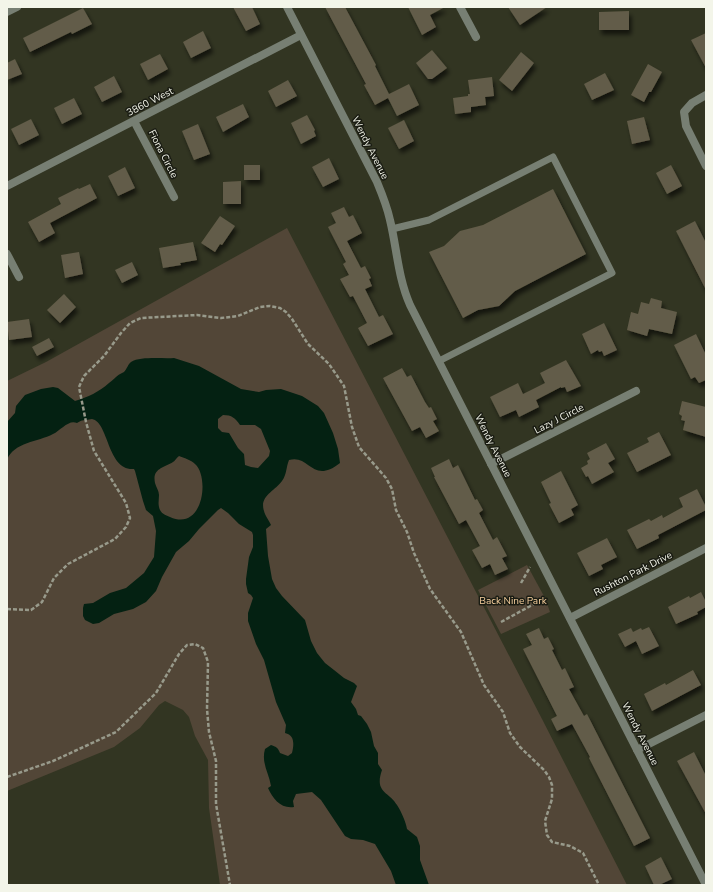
<svg xmlns="http://www.w3.org/2000/svg" width="713" height="892" font-family="'Nunito Sans',sans-serif">
  <style>
    .green { fill: #524637 }
    .water { fill: #042112; fill-rule: evenodd }
    .building { fill: #625c48; filter: url(#shadow) }
    .lines { fill: none; stroke-linecap: round; stroke-linejoin: round }
    .path { stroke: #989a8b; stroke-width: 2.5; stroke-dasharray: 4 2; stroke-linecap: butt }
    .lane { stroke: #777f73; stroke-width: 7 }
    .street { stroke: #777f73; stroke-width: 8 }
    .labels { text-anchor: middle; dominant-baseline: central; stroke-width: 3; stroke-linejoin: round; paint-order: stroke }
    .street-label { font-size: 10px; fill: #f3f5e9; stroke: #1a1c13 }
    .park-label { font-size: 10px; fill: #f7d09f; stroke: #1a1c13 }
  </style>
  <defs>
    <filter id="shadow"><feDropShadow dx="2.5" dy="4.5" stdDeviation="2" flood-color="#0009"/></filter>
  </defs>
  <rect width="100%" height="100%" fill="#323522"/>
  <g class="green">
    <path d="M287,228L542,719L627,885H220L209,808L208,760L195,736L189,717L183,710L165,701L159,705L140,728L114,747L7,791V381L46,362Z"/>
    <path d="M527,565L545,598L550,612L501,634L478,590Z"/>
  </g>
  <path class="water" d="M174,358L199,366L241,389L259,392L266,390L281,389L302,396L318,406L324,413L333,433L338,449L340,463C312,485 310,454 289,460C286,467 287,474 282,481C275,491 259,496 264,511C265,516 269,520 271,525L266,529L268,556L272,579L276,588L282,596L305,620L311,641L317,653L325,663L334,670L344,678L354,683L357,686L351,702L356,709L358,715L361,716L367,724L371,732L374,746L378,753V764L382,770C374,793 389,791 397,805C401,811 406,822 407,829L417,837L420,846V860L429,885H396L391,871L375,844L363,840L351,839L345,836L321,800L312,792L296,794L293,801L294,807C281,809 273,799 268,788L271,786C269,773 261,763 265,749L271,745C277,747 278,748 280,753L288,756L292,753C294,745 295,735 285,733L286,725L276,702L264,660L256,644L248,621V613L253,598L251,595L248,593L246,584V579L249,557L253,547V535L252,532L239,524L228,513L221,508L218,510L199,529L189,541L176,552L162,577L156,591L146,602L133,609L114,614L99,623L93,624L85,620L83,616V608L84,604L93,603L110,593L126,588L144,573L154,557L156,531L153,516L146,510L143,501L135,471L134,469C107,471 109,422 92,419C90,419 88,420 86,420C82,420 80,421 77,423C69,419 61,430 53,434C38,442 14,442 7,460V422L15,413L16,406L25,395L41,389L53,387L58,388L75,401C88,397 99,392 109,383C116,378 115,376 124,372C127,369 128,364 131,362C141,356 163,359 174,358ZM223,415C232,415 235,418 240,425H255L261,429L270,451L269,456L258,468L251,467L245,465L244,454L238,448L229,433L222,432L218,428V419ZM179,456C184,458 191,460 195,464C210,477 203,532 170,517C165,515 160,513 159,507C158,503 159,499 159,495C159,491 156,487 155,483C152,468 164,468 173,462C175,461 176,458 179,456Z"/>
  <g class="building">
    <path d="M233,7H252L260,24L246,31Z"/>
    <path d="M325,7H345L376,65L375,66L389,94L409,84L419,105L397,116L388,98L375,105L364,85L366,84Z"/>
    <path d="M408,7H445L430,15L436,27L422,35Z"/>
    <path d="M508,7H547L520,25Z"/>
    <path d="M83,8L92,24L72,34L71,32L30,52L23,38Z"/>
    <path d="M629,11V30H599V12Z"/>
    <path d="M203,31L211,48L191,58L183,42Z"/>
    <path d="M706,33V68L691,40Z"/>
    <path d="M432,50L447,68L432,79H428L416,63Z"/>
    <path d="M521,52L534,63L512,91L499,80Z"/>
    <path d="M160,54L168,69L148,80L140,64Z"/>
    <path d="M15,59L22,74L7,80V63Z"/>
    <path d="M648,64L662,72L651,92H649L644,102L631,95Z"/>
    <path d="M605,73L614,90L592,100L584,84Z"/>
    <path d="M114,76L122,92L102,102L94,87Z"/>
    <path d="M492,77L494,96L485,97L486,105L471,107V112L455,114L453,98L468,96V94H470L468,80Z"/>
    <path d="M288,80L297,96L276,107L268,91Z"/>
    <path d="M74,98L82,114L62,124L54,108Z"/>
    <path d="M243,104L249,117L223,132L216,117Z"/>
    <path d="M307,115L315,130L314,131L316,136L301,144L291,123Z"/>
    <path d="M644,117L650,140L632,144L627,121Z"/>
    <path d="M31,119L39,135L19,145L11,129Z"/>
    <path d="M404,120L414,141L399,149L388,128Z"/>
    <path d="M198,124L210,154L194,160L182,131Z"/>
    <path d="M329,158L339,179L323,187L312,167Z"/>
    <rect x="244" y="165" width="16" height="15"/>
    <path d="M671,165L682,186L667,194L656,173Z"/>
    <path d="M125,167L135,188L118,196L108,176Z"/>
    <path d="M241,181V204H223V182Z"/>
    <path d="M90,184L97,198L50,223L55,233L39,242L28,222L61,204L58,198L78,188L79,189Z"/>
    <path d="M553,189L586,254L515,291L499,306L478,310L463,318L429,252L444,246L460,231L483,225Z"/>
    <path d="M344,207L349,217L353,215L362,233L347,241L361,268L365,266L371,278L369,279L372,286L365,289L379,317L383,315L393,334L368,346L358,328L367,323L353,296L350,297L340,279L349,275L343,264L346,262L328,227L336,223L331,213Z"/>
    <path d="M220,216L235,226L222,245L220,244L215,252L201,243Z"/>
    <path d="M695,221L706,243V290L676,231Z"/>
    <path d="M193,242L197,260L180,263L181,265L163,268L159,248Z"/>
    <path d="M79,252L83,274L65,278L61,255Z"/>
    <path d="M132,262L138,275L122,283L115,270Z"/>
    <path d="M64,294L76,307L60,323L47,310Z"/>
    <path d="M651,298L662,301L661,308L677,312L672,334L649,329L647,336L627,330L631,312L638,314L641,302L649,304Z"/>
    <path d="M29,319L32,337L9,340L7,322Z"/>
    <path d="M604,323L617,350L604,356L602,351L599,352L598,350L591,354L582,334Z"/>
    <path d="M696,334L706,355V380L699,383L695,377L691,379L674,345Z"/>
    <path d="M49,338L54,347L37,356L32,347Z"/>
    <path d="M566,360L581,386L567,392L565,387L561,388V387L536,400L539,407L519,417L516,410L500,417L490,397L518,383L523,394L545,383L540,373Z"/>
    <path d="M402,368L407,377L411,375L425,402L429,408L431,407L437,419L433,421L439,431L426,438L420,427L412,431L383,378Z"/>
    <path d="M682,401L706,407V437L683,430L685,421L681,420L682,416L679,414Z"/>
    <path d="M659,432L671,455L637,472L627,453L649,442L647,438Z"/>
    <path d="M606,443L615,459L608,463L614,472L592,484L588,476L586,477L581,468L588,464L587,461L590,459L587,453Z"/>
    <path d="M449,459L453,468L458,465L475,500L477,499L483,510L479,513L493,540L497,537L507,556L502,558L508,569L495,575L490,564L482,568L472,550L480,546L466,520L459,524L434,477H435L431,468Z"/>
    <path d="M561,471L578,505L571,509L574,515L559,523L549,504L551,503L541,482Z"/>
    <path d="M697,489L706,507V510L658,535L659,538L637,549L627,530L649,519L651,521L662,515L663,518L683,507L679,498Z"/>
    <path d="M607,538L617,557L601,565L603,569L589,576L577,553Z"/>
    <path d="M701,592L706,602V607L697,612L698,614L676,624L668,607L689,596L690,598Z"/>
    <path d="M649,627L659,646L642,654L636,641L625,647L618,634L631,628L633,632L641,628L642,630Z"/>
    <path d="M539,628L544,639L548,637L554,649L552,650L562,670L565,668L574,687L569,689L584,716L587,714L650,838L634,846L589,758L590,757L572,724L557,731L551,719L557,716L523,649L532,645L526,634Z"/>
    <path d="M693,670L701,685L652,711L644,694L665,683L666,685Z"/>
    <path d="M694,752L706,776V814L677,761Z"/>
    <path d="M661,857L672,879L659,885H654L645,866Z"/>
  </g>
  <g class="lines">
    <g class="path">
      <path d="M521,583L530,567"/>
      <path d="M7,609L31,610L42,602L54,578L68,564L115,539L126,527L130,518L126,503L94,451L86,422L79,387L84,376L104,356L121,333L130,323L141,318L197,315L221,318L238,316L260,307L270,306L280,308L286,312L292,319L308,344L329,364L344,386L352,427L359,447L386,478L392,489L396,510L407,532L414,553L430,589L461,632L484,685L503,712L510,733L520,747L544,770L549,777L552,785V799L545,821L547,835L552,842L570,846L583,853L599,885"/>
      <path d="M501,622L545,598"/>
      <path d="M7,777L53,761L116,732L156,693L179,654L187,645L195,644L203,648L208,662L207,709L209,732L216,761V804L230,885"/>
    </g>
    <path class="lane" d="M392,229L429,220L553,157L612,273L439,361"/>
    <g class="street">
      <path d="M287,7L377,182C382,194 387,206 390,220C397,249 398,278 410,305L706,885"/>
      <path d="M460,7L476,37"/>
      <path d="M7,12L17,7"/>
      <path d="M706,95L692,103L684,112L686,126L706,166"/>
      <path d="M134,121L174,197"/>
      <path d="M7,186L301,35"/>
      <path d="M7,254L19,277"/>
      <path d="M491,464L636,391"/>
      <path d="M570,618L706,548"/>
      <path d="M637,750L706,715"/>
    </g>
  </g>
  <g class="labels">
    <g class="street-label">
      <text transform="translate(150 102) rotate(-27)">3860 West</text>
      <text transform="translate(370 148) rotate(63)">Wendy Avenue</text>
      <text transform="translate(163 154) rotate(63)">Fiona Circle</text>
      <text transform="translate(559 419) rotate(-27)">Lazy J Circle</text>
      <text transform="translate(493 446) rotate(63)">Wendy Avenue</text>
      <text transform="translate(633 574) rotate(-27)">Rushton Park Drive</text>
      <text transform="translate(640 734) rotate(63)">Wendy Avenue</text>
    </g>
    <g class="park-label">
      <text x="513" y="601">Back Nine Park</text>
    </g>
  </g>
  <rect width="713" height="892" fill="none" stroke="#f3f5e9" stroke-width="16"/>
</svg>
